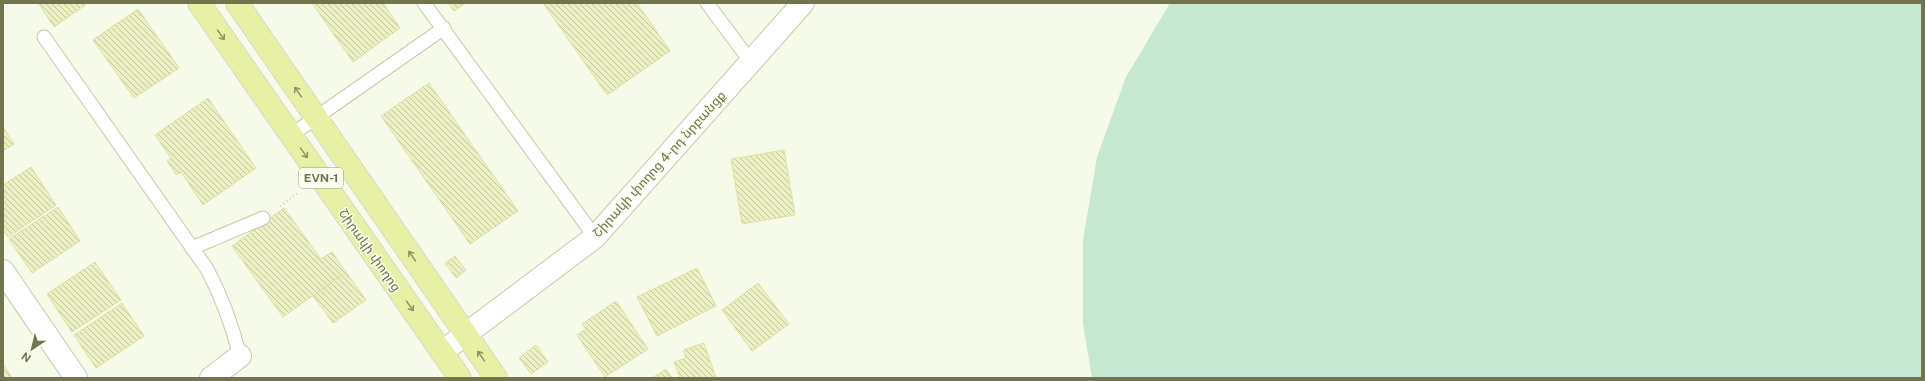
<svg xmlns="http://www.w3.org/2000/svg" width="1925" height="381" font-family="'Public Sans','Noto Sans Armenian',sans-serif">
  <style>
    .garden { fill: #c7e8d0 }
    .building { fill: url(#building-back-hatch); stroke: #dee1a3 }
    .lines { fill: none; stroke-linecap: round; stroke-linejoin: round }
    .service-casing { stroke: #c7caac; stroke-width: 15 }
    .minor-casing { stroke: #c7caac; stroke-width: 24 }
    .trunk-casing { stroke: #d8d8cd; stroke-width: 24 }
    .path { stroke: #d2d4a5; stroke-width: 2.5; stroke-dasharray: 1 3; stroke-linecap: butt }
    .service { stroke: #fff; stroke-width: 13 }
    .minor { stroke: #fff; stroke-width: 22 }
    .trunk { stroke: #e8f0a5; stroke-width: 22 }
    .oneway { stroke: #909364 }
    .labels { text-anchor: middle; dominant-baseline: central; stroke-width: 3; stroke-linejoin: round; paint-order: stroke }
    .shield { fill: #fafeef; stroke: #9c9d7e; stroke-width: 1 }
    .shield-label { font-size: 12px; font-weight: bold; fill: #73744e }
    .street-label { font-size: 13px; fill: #73744e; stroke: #fafeef }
  </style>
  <defs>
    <pattern id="building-back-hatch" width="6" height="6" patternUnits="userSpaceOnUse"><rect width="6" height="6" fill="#ecefc2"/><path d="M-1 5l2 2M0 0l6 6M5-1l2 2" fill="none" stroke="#c4c6a0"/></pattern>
  </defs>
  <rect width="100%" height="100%" fill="#f6fbe9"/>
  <path class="garden" d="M1170,3H1922V378H1092L1083,324V240L1097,157L1126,77Z"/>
  <g class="building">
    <path d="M38,3H88L54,27Z"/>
    <path d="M312,3H383L400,28L353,62Z"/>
    <path d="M448,3H466L454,11Z"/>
    <path d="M543,3H637L670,51L607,95Z"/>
    <path d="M138,9L179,68L134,98L93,40Z"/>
    <path d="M429,83L518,211L470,244L381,116Z"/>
    <path d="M208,98L256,168L203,205L181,172L176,175L167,161L171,158L155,135Z"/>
    <path d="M3,127L14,144L3,151Z"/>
    <path d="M784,150L795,215L742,224L731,159Z"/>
    <path d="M31,167L56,205L8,237L3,230V185Z"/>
    <path d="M58,207L80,241L32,273L9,239Z"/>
    <path d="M284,208L321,259L332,252L346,272L283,317L232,246Z"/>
    <path d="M455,256L466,270L456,278L445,263Z"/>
    <path d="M95,262L121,300L72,332L47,294Z"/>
    <path d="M697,268L716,306L657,336L637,297Z"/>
    <path d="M346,272L366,300L333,323L313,296Z"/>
    <path d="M758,283L789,324L752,351L722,310Z"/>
    <path d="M616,301L648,349L605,377L577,335L586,329L582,324Z"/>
    <path d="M122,303L144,336L96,368L74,335Z"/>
    <path d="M704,343L716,378H680L674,362L686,358L683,350Z"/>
    <path d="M536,345L548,362L531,374L519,358Z"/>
    <path d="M3,364L12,378H3Z"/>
    <path d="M666,369L672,378H652Z"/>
  </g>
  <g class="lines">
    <g class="service-casing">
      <g id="service">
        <path d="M424,3L595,237"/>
        <path d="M707,3L751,62"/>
        <path d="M44,37L207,269C222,297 232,325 240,356"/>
        <path d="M291,135L444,28"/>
        <path d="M192,248L263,218"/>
      </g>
    </g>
    <g class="minor-casing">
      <g id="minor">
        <path d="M3,271L76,378"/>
        <path d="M442,352L595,237L803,3"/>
        <path d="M211,378L240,356"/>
      </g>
    </g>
    <g class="trunk-casing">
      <g id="trunk">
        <path d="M199,3L460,378"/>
        <path d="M237,3L496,378"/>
      </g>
    </g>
    <path class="path" d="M280,206L298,193"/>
    <use href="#service" class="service"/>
    <use href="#minor" class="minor"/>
    <use href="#trunk" class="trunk"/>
  </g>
  <defs><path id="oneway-shaft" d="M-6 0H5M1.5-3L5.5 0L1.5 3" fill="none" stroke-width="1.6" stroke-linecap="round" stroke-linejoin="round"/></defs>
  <g class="oneway">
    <use href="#oneway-shaft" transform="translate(221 35) rotate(55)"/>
    <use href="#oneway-shaft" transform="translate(298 92) rotate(-125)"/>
    <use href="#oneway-shaft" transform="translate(304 153) rotate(55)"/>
    <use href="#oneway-shaft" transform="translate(412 256) rotate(-125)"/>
    <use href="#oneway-shaft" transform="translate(410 306) rotate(55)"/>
    <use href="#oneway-shaft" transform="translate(481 356) rotate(-125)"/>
  </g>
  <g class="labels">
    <rect class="shield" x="299" y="168" width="44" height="20" rx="3"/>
    <g class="shield-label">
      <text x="321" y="178">EVN-1</text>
    </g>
    <g class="street-label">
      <text transform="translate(659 164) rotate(-48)">Շիրակի փողոց 4-րդ նրբանցք</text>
      <text transform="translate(370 250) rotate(55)">Շիրակի փողոց</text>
    </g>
  </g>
  <rect width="1925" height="381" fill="none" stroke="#73744e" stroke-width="8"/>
  <g transform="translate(32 349) rotate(215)" stroke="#fafeef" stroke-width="3" paint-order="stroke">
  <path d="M0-3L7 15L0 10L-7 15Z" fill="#73744e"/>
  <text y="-6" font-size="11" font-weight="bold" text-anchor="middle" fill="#73744e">N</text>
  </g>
</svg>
